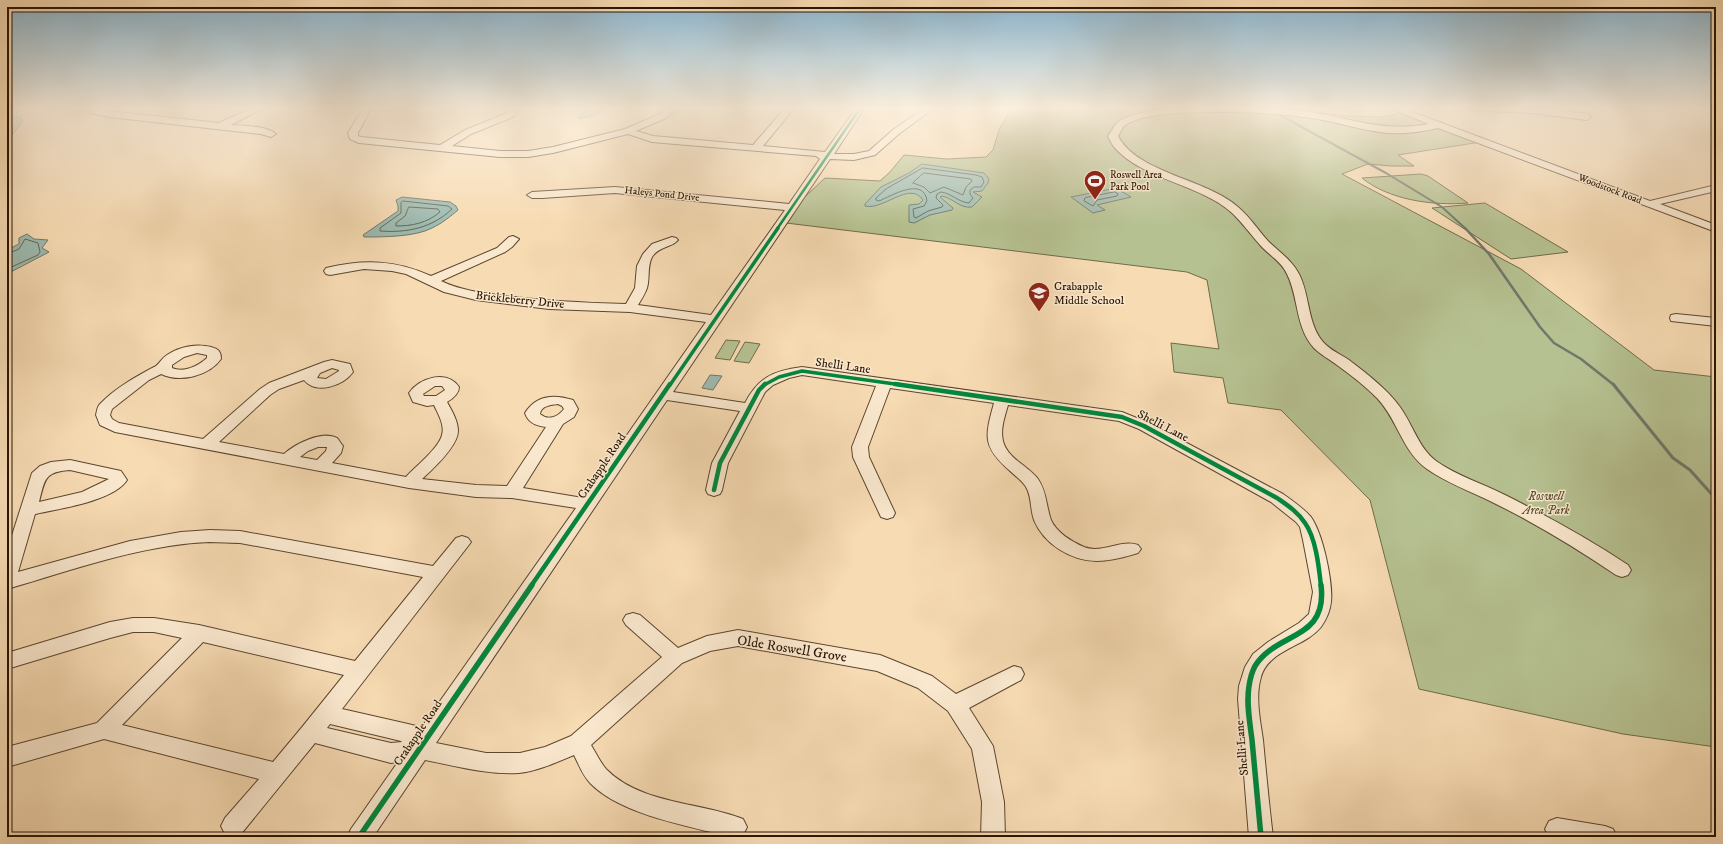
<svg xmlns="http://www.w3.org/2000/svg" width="1723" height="844" font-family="'IM FELL DW Pica',serif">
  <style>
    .green { fill: #b6c191; stroke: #706a4a }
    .water { fill: #9dbbb1; stroke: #6f786b }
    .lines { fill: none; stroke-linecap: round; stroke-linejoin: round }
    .shore { stroke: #63685a; stroke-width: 1 }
    .stream-far2 { stroke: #6f786b; stroke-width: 2 }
    .stream-far1 { stroke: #6f786b; stroke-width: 2.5 }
    .stream { stroke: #6f786b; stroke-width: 3 }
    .minor-casing { stroke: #5c462e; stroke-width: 2 }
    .minor { fill: #fae8ce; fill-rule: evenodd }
    .cycleway-far3-casing { stroke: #fae8ce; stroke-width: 4 }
    .cycleway-far2-casing { stroke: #fae8ce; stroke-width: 5.5 }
    .cycleway-far1-casing { stroke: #fae8ce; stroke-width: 7 }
    .cycleway-casing { stroke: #fae8ce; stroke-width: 8 }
    .cycleway-far3 { stroke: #00873e; stroke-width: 2.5 }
    .cycleway-far2 { stroke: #00873e; stroke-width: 3.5 }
    .cycleway-far1 { stroke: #00873e; stroke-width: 4.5 }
    .cycleway { stroke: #00873e; stroke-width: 5.5 }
    .labels { text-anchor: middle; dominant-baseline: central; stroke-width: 3; stroke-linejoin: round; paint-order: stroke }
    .far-poi-label { font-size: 10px; fill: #291402; stroke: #fae8ce; text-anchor: start }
    .far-street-label { font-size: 10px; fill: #291402; stroke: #fae8ce }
    .poi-label { font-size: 12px; fill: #291402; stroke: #fae8ce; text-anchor: start }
    .street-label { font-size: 12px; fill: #291402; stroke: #fae8ce }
    .park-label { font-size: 12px; font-style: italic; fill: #5a5134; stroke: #fae8ce }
    .near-street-label { font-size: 14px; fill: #291402; stroke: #fae8ce }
  </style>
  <rect width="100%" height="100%" fill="#f7dbb3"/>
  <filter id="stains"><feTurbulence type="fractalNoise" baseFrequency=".005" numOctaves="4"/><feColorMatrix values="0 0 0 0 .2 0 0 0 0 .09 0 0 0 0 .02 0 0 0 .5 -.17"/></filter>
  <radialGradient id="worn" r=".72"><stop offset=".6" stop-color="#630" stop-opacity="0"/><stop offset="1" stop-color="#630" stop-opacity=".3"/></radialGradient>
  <g class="green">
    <path d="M1012,107H1275L1348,116L1385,117L1399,113L1481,142L1398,155L1414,166H1391L1368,164L1342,174L1521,269L1654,370L1716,377V747L1623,734L1419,689L1370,500L1281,410L1228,403L1223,378L1174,372L1171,343L1219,349L1207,280L1187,272L778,222L825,178L880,181L890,172L904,155L947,159L986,157L993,150L999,130Z"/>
    <path d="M1421,174L1428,176L1468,203C1433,206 1389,200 1362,178Z"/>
    <path d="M1485,203L1568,252L1511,259L1432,208Z"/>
    <path d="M726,340L740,341L730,360L715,358Z"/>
    <path d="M745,342L760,344L749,363L734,361Z"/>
  </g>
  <g class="water">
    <path d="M587,107H607C598,114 588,119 577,118L583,114Z"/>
    <path d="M7,116L20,117L22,119V123L7,141Z"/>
    <path d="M922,164L984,173L989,179L988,183L982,191L973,192L982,197L972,207C960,209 953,198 942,196L940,197L953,208L952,210L930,215L914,223L909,222V205L919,204L923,200C910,180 883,211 865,206V204L881,187L909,173Z"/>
    <path d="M1116,188L1131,197L1097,205L1105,210L1093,213L1071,197Z"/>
    <path d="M402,197L450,202L456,206L458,210C451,216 441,224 432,228C415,237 383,237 364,237L363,235L398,211V206L396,200Z"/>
    <path d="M27,234L34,239L48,240L42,248L49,252L7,274V250L19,244V238Z"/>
    <path d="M710,375L722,376L713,390L702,388Z"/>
  </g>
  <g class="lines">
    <g class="shore">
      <path d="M923,168L976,175L982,177L984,182L981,187H974L970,190V194L973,198L969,203C958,202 951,193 941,192L937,194L936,198L943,205L942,207L928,211L916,218L914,217L913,209L924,206L927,201C924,176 891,196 879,201L876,200V198L886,189Z"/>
      <path d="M924,173L971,179L972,181L966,187L963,195L944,187L930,193L924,187L913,183Z"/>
      <path d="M1115,192L1118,194L1117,196L1097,200L1093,206L1084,201L1085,198Z"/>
      <path d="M403,201L448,206L452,209C432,228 407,233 380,231V228L401,213V203Z"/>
      <path d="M409,207L438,209L440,212C427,223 412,226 396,226V223L405,216Z"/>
      <path d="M7,254L19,249L25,239L38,243L40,252L38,255L7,269"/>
    </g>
    <path class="stream-far2" d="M1274,112L1386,173L1442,207L1466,229"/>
    <path class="stream-far1" d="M1465,228L1489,254L1540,327L1554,343L1581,359L1614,385"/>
    <path class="stream" d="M1613,384L1673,458L1690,470L1716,499"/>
    <g class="minor-casing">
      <g id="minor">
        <path d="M86,107H95L109,111L219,123L254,107H265L231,125C244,126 266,125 276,134L271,137L261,134L109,117L91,113Z"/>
        <path d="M364,107H372L358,133V136L361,137L440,145L465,130L507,113L512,107H521L513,117L471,134L452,146L500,151H528L553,147L625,129L660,114L670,107H680L666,118L636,131L653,136L753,145L786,107H795L763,146L825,152L857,107H865L834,154H854L869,151L894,129L926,107H936L900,133L875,155L854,160L830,159L673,392L745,403C759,377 773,371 802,367L1122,412L1149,423L1283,494C1293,501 1303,508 1311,517C1323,534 1333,582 1331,602C1330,611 1326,620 1321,627C1305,647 1268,650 1261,677C1255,697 1260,719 1263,740C1266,772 1269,805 1273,837H1249L1238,699L1239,686L1245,667L1253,654L1268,642L1299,623L1309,614L1313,592L1303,540L1300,527L1296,522L1271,502L1139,429L1119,421L1008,405C1005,416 1000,429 1003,441C1007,458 1028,466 1038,479C1047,492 1046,506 1051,520C1056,532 1072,542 1084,547C1102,554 1121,539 1138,545L1141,549L1138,553C1125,557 1110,561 1097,561C1071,561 1044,544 1034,520C1030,509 1032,497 1026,487C1022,480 1015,476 1009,470C982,446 985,436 994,403L890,388L868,447L869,457L895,513L893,517L887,519L881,517L853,457L852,447L876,386L802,375L789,378L773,385L765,392L728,463L722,490L720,494L714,496L708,494L706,490L712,463L740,411L667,400L436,743L486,753H520L545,747L571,736L662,657L626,625L623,620L626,615L633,613L640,615L678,648L707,636L738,630L880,655L932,676L956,694L1014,666L1021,668L1024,674L1021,680L969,708L993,746L1004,802L1005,837H981L982,802L972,749L948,711L918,688L877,671L738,646L710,651L682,663L591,745C596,753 600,762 606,769C640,804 700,802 743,819L747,827L743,835L731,837C689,826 622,815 591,784C583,776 579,765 574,755C557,762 538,771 519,773C487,775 456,766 425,760L373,837H347L351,829L398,762L391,763L315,743L241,834L233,837L225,834L221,826L225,818L259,779L104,739L7,767V747L97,723L182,638L154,632H133L110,638L7,669V653L110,622L133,618H154L199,625L355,661L423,577L240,543C230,543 220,542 209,542C140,545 73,570 7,589V551L32,473L40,466L51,462L70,460L121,471L127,480C114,501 58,509 35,514L18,572L130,541L181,532L210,530L240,531L433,566L456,538L462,536L468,538L471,542L468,546L342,709L408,724L416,726L419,731L576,508L512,498L476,497L409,488L115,432L100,425L96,415C97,411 97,407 100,404C115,388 137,376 156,366C160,363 162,358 167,355C179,347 196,343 211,347C218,349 221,351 221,359C209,376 180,383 161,374L149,380L112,409L110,415L112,419L119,423L203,439L260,389L269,383L324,362L332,360L350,364L353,372C343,386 316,395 304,380L279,389L270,395L219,442L284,454C295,444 322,430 337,438C339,440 341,444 343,446L341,453L332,463L406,477C415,467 439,448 442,435C445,425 438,414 434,405L427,406L413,402L409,393C419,378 447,369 459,387C459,394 452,399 447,402C452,411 458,421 458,431C458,446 433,469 422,479L476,485L507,486L546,427C537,426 528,423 525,413C536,395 554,394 573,400L578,409L574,417L563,424L523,488L583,498L706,322L630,312L549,309L476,300L444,292L406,274L392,271L364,269L330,275L326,274L324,271L326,268C364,259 396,260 431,276L497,248L509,237L513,236L519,239L512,247L505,252L441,281C462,291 484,293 506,296C546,301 586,303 626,304L635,288L637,266L643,254L652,244L672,237L676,238L678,240C671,248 659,246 652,257C647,267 650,278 647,288C645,294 641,300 638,305L711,315L785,210L615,193L542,198H532L527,195L532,192L615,187L789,204L820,159L816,156L652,142L628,134L553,153L528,157H500L359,143L350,139L348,133ZM197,353L207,355V358C198,366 184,373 172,368V365L184,357ZM332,368L339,370V371L326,379L317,378L320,373ZM435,386H442L445,390L436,396H424L423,394ZM558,404L562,406L564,409C558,417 548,421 540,414C541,406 550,405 558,404ZM318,447H327L326,451L317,460L300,457L308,451ZM70,470L109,479L82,492L39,502C45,479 44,472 70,470ZM203,642L344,675L303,726L273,762L122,725ZM330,724L401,741L402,742L391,743L327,728Z"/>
        <path d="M1191,107C1228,107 1266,107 1303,111C1348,117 1382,133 1429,124L1387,107H1399L1650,201L1716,185V191L1660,204L1716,225V232L1438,128C1422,132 1404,134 1387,133C1359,130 1332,120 1304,117C1270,112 1150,105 1124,126C1122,128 1120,133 1118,136C1137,173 1207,179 1238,207C1250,217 1258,230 1268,241C1279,252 1292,260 1299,274C1310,295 1307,323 1323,342C1330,350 1340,354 1349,360C1367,374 1386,388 1400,407C1413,425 1418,447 1436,461C1457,476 1482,483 1505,495C1547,516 1589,539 1628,565L1631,570L1628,575L1622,577L1616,575C1576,548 1535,523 1492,502C1470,491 1447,483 1427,469C1402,451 1398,420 1377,398C1365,386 1351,375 1337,365C1329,359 1321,355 1314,348C1295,327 1299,298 1287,274C1282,262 1269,255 1261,246C1251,235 1242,222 1231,212C1201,185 1142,179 1115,148C1112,145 1110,140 1108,136C1111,132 1114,126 1117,123C1130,111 1173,108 1191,107Z"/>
        <path d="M1467,107H1531L1587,114L1591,117L1587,120L1531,113L1471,110Z"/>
        <path d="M1676,314L1716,318V326L1671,321L1670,318L1671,315Z"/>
        <path d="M1557,818L1605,826L1613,829L1617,837H1549L1545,829L1549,821Z"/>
      </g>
    </g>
    <use href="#minor" class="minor"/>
    <g class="cycleway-far3-casing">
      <path id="cycleway-far3" d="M777,229L861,107"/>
    </g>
    <g class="cycleway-far2-casing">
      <g id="cycleway-far2">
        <path d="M670,385L778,228"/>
        <path d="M764,385L779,377L802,371L902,385"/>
      </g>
    </g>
    <g class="cycleway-far1-casing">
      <g id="cycleway-far1">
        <path d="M895,384L1122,417L1144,426L1277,498C1287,505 1298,512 1305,523C1316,538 1319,568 1321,586"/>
        <path d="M714,490L720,463L759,390L765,384"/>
        <path d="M531,586L670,384"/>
      </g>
    </g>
    <g class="cycleway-casing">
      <g id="cycleway">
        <path d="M359,837L532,585"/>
        <path d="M1261,837C1258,805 1255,773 1252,740C1250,723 1246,704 1249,686C1250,679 1252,672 1255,666C1277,631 1328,641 1321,585"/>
      </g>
    </g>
    <use href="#cycleway-far3" class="cycleway-far3"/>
    <use href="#cycleway-far2" class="cycleway-far2"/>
    <use href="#cycleway-far1" class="cycleway-far1"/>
    <use href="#cycleway" class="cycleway"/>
  </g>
  <linearGradient id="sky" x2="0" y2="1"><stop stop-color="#8ab7d2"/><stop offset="0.48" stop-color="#fbefdd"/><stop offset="1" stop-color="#fbefdd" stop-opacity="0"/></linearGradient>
  <rect width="1723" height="225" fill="url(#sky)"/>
  <defs>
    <g id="stadium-pin" transform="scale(1.15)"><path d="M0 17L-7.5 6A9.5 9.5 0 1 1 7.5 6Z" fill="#8f2418" stroke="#fae8ce"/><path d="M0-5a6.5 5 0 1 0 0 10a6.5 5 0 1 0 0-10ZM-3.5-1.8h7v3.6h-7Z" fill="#fff"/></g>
    <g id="school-pin" transform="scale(1.15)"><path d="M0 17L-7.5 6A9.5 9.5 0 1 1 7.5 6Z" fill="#8f2418" stroke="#fae8ce"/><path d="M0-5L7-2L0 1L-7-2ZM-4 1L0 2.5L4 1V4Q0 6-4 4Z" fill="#fff"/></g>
  </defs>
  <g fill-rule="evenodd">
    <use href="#stadium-pin" x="1095" y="181"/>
    <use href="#school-pin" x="1039" y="293"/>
  </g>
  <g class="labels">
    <g class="far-poi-label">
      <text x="1110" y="175">Roswell Area<tspan x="1110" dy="12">Park Pool</tspan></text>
    </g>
    <g class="far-street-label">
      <text transform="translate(1610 189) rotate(21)">Woodstock Road</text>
      <text transform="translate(662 194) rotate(6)">Haleys Pond Drive</text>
    </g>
    <g class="poi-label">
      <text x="1054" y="286">Crabapple<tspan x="1054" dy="14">Middle School</tspan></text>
    </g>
    <g class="street-label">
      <text transform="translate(520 300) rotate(6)">Brickleberry Drive</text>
      <text transform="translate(843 366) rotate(8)">Shelli Lane</text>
      <text transform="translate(1163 426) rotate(27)">Shelli Lane</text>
      <text transform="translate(602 466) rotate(-56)">Crabapple Road</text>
      <text transform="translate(418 733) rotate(-56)">Crabapple Road</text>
      <text transform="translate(1242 748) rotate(-95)">Shelli Lane</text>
    </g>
    <g class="park-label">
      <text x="1546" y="496">Roswell<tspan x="1546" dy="14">Area Park</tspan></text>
    </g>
    <g class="near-street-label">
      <text transform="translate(792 649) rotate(9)">Olde Roswell Grove</text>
    </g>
  </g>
  <rect width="1723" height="844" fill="none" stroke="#f7dbb3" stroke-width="24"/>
  <rect x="8" y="8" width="1707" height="828" fill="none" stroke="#291402" stroke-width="2"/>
  <rect x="12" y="12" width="1699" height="820" fill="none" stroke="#291402"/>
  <rect width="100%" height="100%" filter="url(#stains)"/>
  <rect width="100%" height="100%" fill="url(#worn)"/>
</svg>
